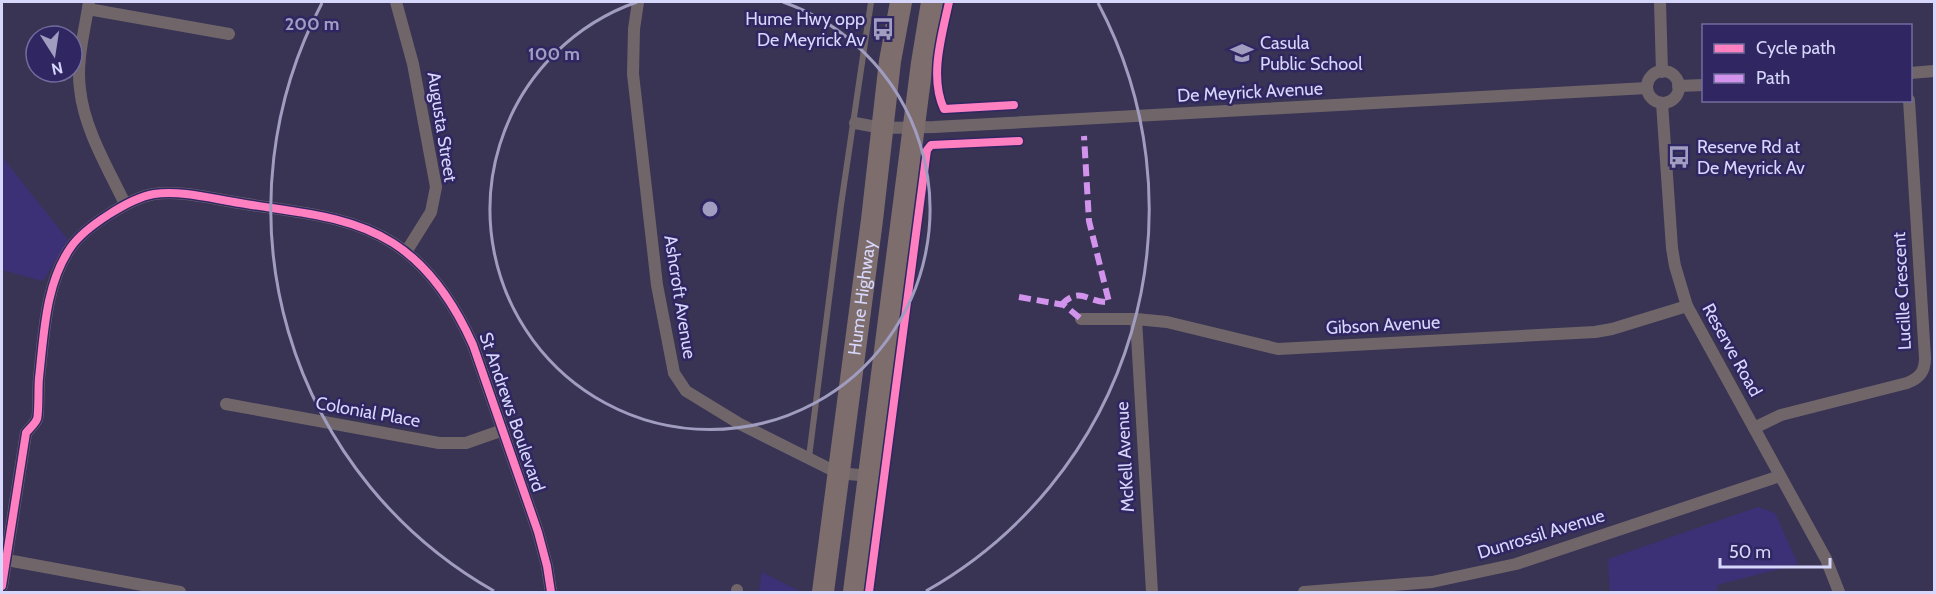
<svg xmlns="http://www.w3.org/2000/svg" width="1936" height="594" font-family="Cabin,sans-serif">
  <style>
    .park { fill: #3c3177 }
    .lines { fill: none; stroke-linecap: round; stroke-linejoin: round }
    .lane { stroke: #70666a; stroke-width: 6 }
    .street { stroke: #70666a; stroke-width: 12 }
    .highway { stroke: #7d6e6d; stroke-width: 22 }
    .quiet { stroke: #d193ec; stroke-width: 6; stroke-dasharray: 12 6; stroke-linecap: butt }
    .cycleway-casing { stroke: #2f2662; stroke-width: 11 }
    .cycleway { stroke: #ff80c0; stroke-width: 8 }
    .ring { fill: none; stroke: #a09dc1; stroke-width: 3 }
    .labels { text-anchor: middle; dominant-baseline: central; stroke-width: 5; stroke-linejoin: round; paint-order: stroke }
    .poi-label { font-size: 18px; fill: #d7d6fb; stroke: #2f2662; text-anchor: start }
    .street-label { font-size: 18px; fill: #d7d6fb; stroke: #2f2662 }
    .centre { fill: #a09dc1; stroke: #2f2662; stroke-width: 3 }
    .ring-label { font-size: 18px; text-anchor: middle; font-weight: bold; fill: #a09dc1; stroke: #2f2662; stroke-width: 5; stroke-linejoin: round; paint-order: stroke }
  </style>
  <rect width="100%" height="100%" fill="#393454"/>
  <g class="park">
    <path d="M2,157L68,240L43,281L2,270Z"/>
    <path d="M1758,507L1775,513L1798,564L1717,585V592H1610L1608,559Z"/>
    <path d="M762,572L801,592H759Z"/>
  </g>
  <g class="lines">
    <path class="lane" d="M809,457L841,205L871,2"/>
    <g class="street">
      <path d="M89,2C85,29 76,61 80,89C84,129 108,168 125,204"/>
      <path d="M396,2L413,64L436,187L431,212L406,252"/>
      <path d="M638,2L634,29L633,74L657,285L674,373L686,391L740,424L838,473L870,476"/>
      <path d="M1660,2L1662,72"/>
      <path d="M88,9L229,34"/>
      <circle cx="1663" cy="87" r="16"/>
      <path d="M1910,73L1934,71"/>
      <path d="M1678,86L1704,85"/>
      <path d="M1662,103L1672,248L1675,266L1687,306L1826,559L1839,592"/>
      <path d="M855,123L882,128L934,127L1647,88"/>
      <path d="M1081,319H1136L1167,322L1278,349L1595,332L1612,329L1687,306"/>
      <path d="M1136,319L1152,592"/>
      <path d="M226,404L439,443H466L503,430"/>
      <path d="M1754,428L1781,415L1907,383C1920,378 1925,371 1925,358L1909,100"/>
      <path d="M7,560L180,592"/>
      <path d="M2,586L26,433C29,429 35,424 37,419C39,413 38,387 39,378C44,335 45,284 71,247C85,227 130,198 154,194C182,190 213,199 240,203C291,212 348,214 393,243C431,267 455,305 473,345L538,532L547,566L551,592"/>
      <path d="M737,590V592"/>
      <path d="M1304,592L1432,582L1516,564L1780,476"/>
    </g>
    <g class="highway">
      <path id="s1" d="M823,592L872,220L890,61L901,2"/>
      <path d="M854,592L922,63L932,2"/>
    </g>
    <g class="quiet">
      <path d="M1019,297L1064,305L1081,319"/>
      <path d="M1061,305C1081,285 1087,303 1109,302L1089,221L1084,136"/>
    </g>
    <g class="cycleway-casing">
      <g id="cycleway">
        <path d="M949,2C942,35 929,77 944,109L1014,105"/>
        <path d="M2,586L26,433C29,429 35,424 37,419C39,413 38,387 39,378C44,335 45,284 71,247C85,227 130,198 154,194C182,190 213,199 240,203C291,212 348,214 393,243C431,267 455,305 473,345L538,532L547,566L551,592"/>
        <path d="M869,592L927,150L931,145L1019,141"/>
      </g>
    </g>
    <use href="#cycleway" class="cycleway"/>
  </g>
  <g class="ring">
    <path d="M783 2A220 220 0 1 1 637 2"/>
    <path d="M494 591A439 439 0 0 1 322 3M1098 3A439 439 0 0 1 926 591"/>
  </g>
  <defs>
    <g id="bus-bare" transform="scale(1.8)"><path d="M-5-6H5V4H4V6H2V4H-2V6H-4V4H-5ZM-3.5-4V0h7V-4ZM-3.5 1.2v1.5H-2V1.2ZM2 1.2v1.5H3.5V1.2Z" fill="#a09dc1" stroke="#2f2662" stroke-width="2.5" paint-order="stroke"/></g>
    <g id="school-bare" transform="scale(1.8)"><path d="M0-5L7-2L0 1L-7-2ZM-4 1L0 2.5L4 1V4Q0 6-4 4Z" fill="#a09dc1" stroke="#2f2662" stroke-width="2.5" paint-order="stroke"/></g>
  </defs>
  <g fill-rule="evenodd">
    <use href="#bus-bare" x="883" y="29"/>
    <use href="#school-bare" x="1242" y="53"/>
    <use href="#bus-bare" x="1679" y="157"/>
  </g>
  <g class="labels">
    <g class="poi-label">
      <text x="865" y="19" text-anchor="end">Hume Hwy opp<tspan x="865" dy="21">De Meyrick Av</tspan></text>
      <text x="1260" y="43">Casula<tspan x="1260" dy="21">Public School</tspan></text>
      <text x="1697" y="147">Reserve Rd at<tspan x="1697" dy="21">De Meyrick Av</tspan></text>
    </g>
    <g class="street-label">
      <text transform="translate(1250 92) rotate(-3)">De Meyrick Avenue</text>
      <text transform="translate(442 127) rotate(81)">Augusta Street</text>
      <text transform="translate(1902 291) rotate(-93)">Lucille Crescent</text>
      <text transform="translate(680 297) rotate(81)">Ashcroft Avenue</text>
      <text stroke="none"><textPath href="#s1" startOffset="297">Hume Highway</textPath></text>
      <text transform="translate(1383 325) rotate(-3)">Gibson Avenue</text>
      <text transform="translate(1732 350) rotate(61)">Reserve Road</text>
      <text transform="translate(368 412) rotate(10)">Colonial Place</text>
      <text transform="translate(512 412) rotate(71)">St Andrews Boulevard</text>
      <text transform="translate(1125 457) rotate(-93)">McKell Avenue</text>
      <text transform="translate(1541 534) rotate(-17)">Dunrossil Avenue</text>
    </g>
  </g>
  <circle cx="710" cy="209" r="9" class="centre"/>
  <g class="ring-label">
    <text x="312" y="30">200 m</text>
    <text x="554" y="60">100 m</text>
  </g>
  <rect width="1936" height="594" fill="none" stroke="#d7d6fb" stroke-width="6"/>
  <rect x="1702" y="24" width="210" height="78" fill="#2f2662" stroke="#726c9f" stroke-width="1.5"/>
  <rect x="1714" y="44" width="30" height="9" fill="#ff80c0" stroke="#726c9f" stroke-width="1.5"/>
  <text x="1756" y="54" font-size="18" fill="#d7d6fb">Cycle path</text>
  <rect x="1714" y="74" width="30" height="9" fill="#d193ec" stroke="#726c9f" stroke-width="1.5"/>
  <text x="1756" y="84" font-size="18" fill="#d7d6fb">Path</text>
  <g transform="translate(54 54) rotate(168)"><circle r="28" fill="#2f2662" stroke="#726c9f" stroke-width="1.5"/>
  <path d="M0-4.5L10 22L0 15L-10 22Z" fill="#a09dc1"/>
  <text y="-9" font-size="16" font-weight="bold" text-anchor="middle" fill="#d7d6fb">N</text>
  </g>
  <path d="M1720 558v9h110v-9" fill="none" stroke="#d7d6fb" stroke-width="3"/>
  <text x="1729" y="558" font-size="18" fill="#d7d6fb" stroke="#2f2662" stroke-width="4.5" paint-order="stroke">50 m</text>
</svg>
